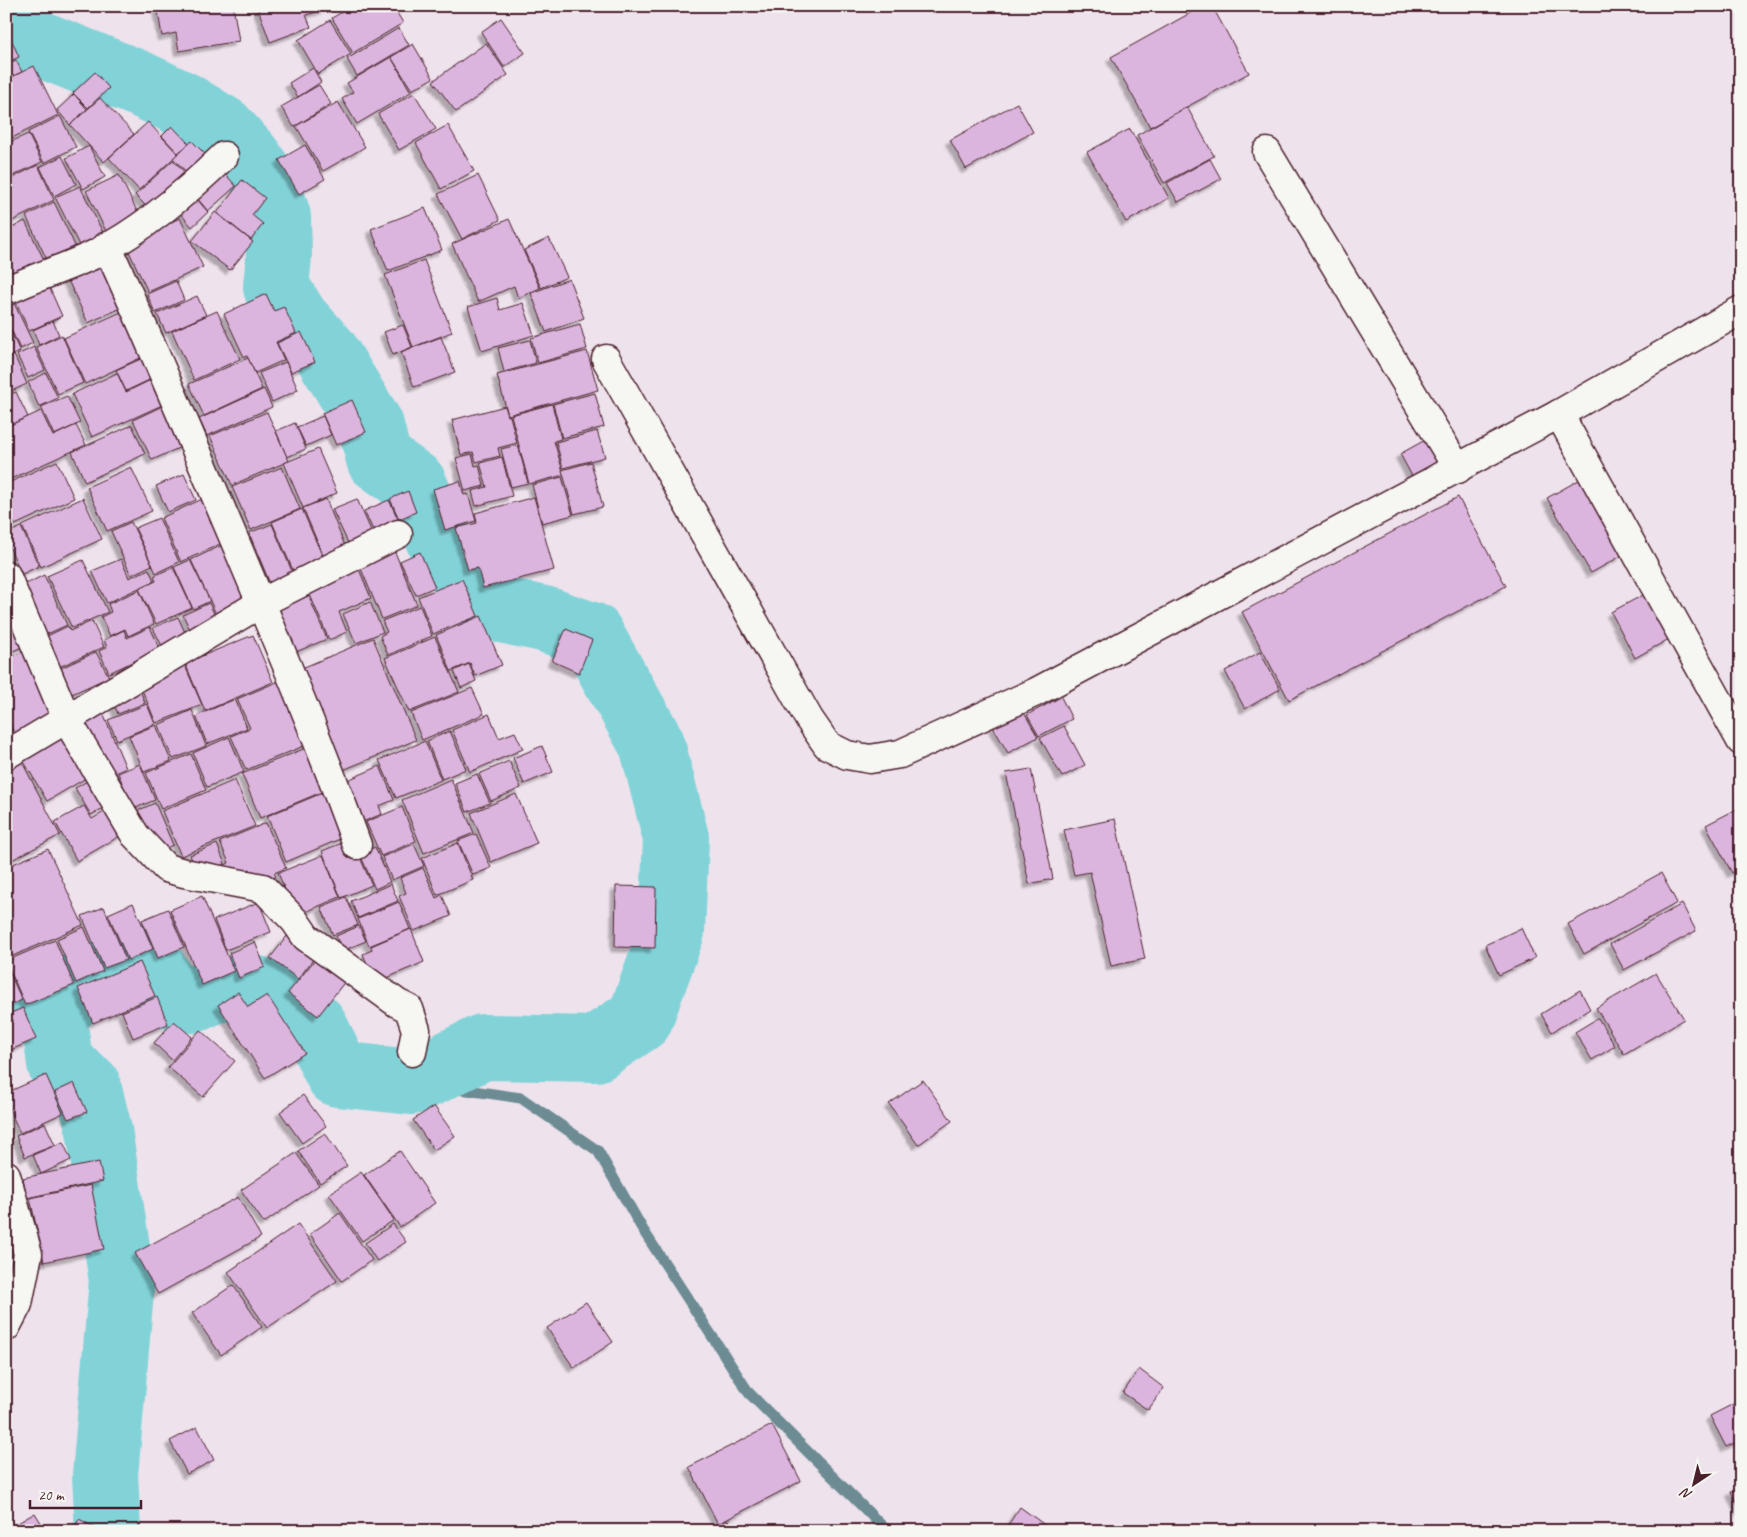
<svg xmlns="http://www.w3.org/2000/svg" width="1747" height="1537" font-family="Caveat,sans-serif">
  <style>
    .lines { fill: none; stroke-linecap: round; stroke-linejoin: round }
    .stream { stroke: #6c8b93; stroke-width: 11 }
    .river { stroke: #82d3d8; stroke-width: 66 }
    .building { fill: #dbb5de; stroke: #4a1f2b; filter: url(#shadow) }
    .street-casing { stroke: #4a1f2b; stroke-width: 31 }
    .street { stroke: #f6f6f2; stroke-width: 28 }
  </style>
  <defs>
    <filter id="shadow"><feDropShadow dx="-4.5" dy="4.5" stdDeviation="1" flood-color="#0004"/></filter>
  </defs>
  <rect width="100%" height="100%" fill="#eee2ec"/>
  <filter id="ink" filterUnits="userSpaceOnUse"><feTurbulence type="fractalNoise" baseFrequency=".02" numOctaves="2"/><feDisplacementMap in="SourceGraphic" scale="10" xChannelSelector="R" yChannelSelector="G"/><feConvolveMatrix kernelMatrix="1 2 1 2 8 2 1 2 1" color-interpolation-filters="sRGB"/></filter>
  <g filter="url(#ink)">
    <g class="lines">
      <path class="stream" d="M412,1082L521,1098L598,1151L643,1230L749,1393L887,1531"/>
      <path class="river" d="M6,28L50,48L140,84L182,104L223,129L249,158L268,186L278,217L279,255L276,287L297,320L326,352L371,426L379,459L414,484L444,552L483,598L506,611L544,619L591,635L652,744L676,838L672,931L640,1019L595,1049L483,1047L412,1082L338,1074L314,1025L285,1006L269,992L257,989H227L215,990L193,1000L170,996L146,956L119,965L79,984L71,998L38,1013L56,1032L60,1064L88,1086L99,1130L122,1280L105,1475L108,1531"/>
    </g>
    <g class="building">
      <path d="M157,6H233L239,41L179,51L176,33L162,36Z"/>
      <path d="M257,6H325V9L306,15L311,27L270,42Z"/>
      <path d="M352,6H393L403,23L353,53L332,18Z"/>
      <path d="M1203,6H1212L1249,73L1150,127L1111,57Z"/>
      <path d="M501,18L525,53L504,67L481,32Z"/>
      <path d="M330,20L351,54L318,74L298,40Z"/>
      <path d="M399,28L409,45L357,76L347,59Z"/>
      <path d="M7,30L19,57L6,63V31Z"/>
      <path d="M486,43L508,75L456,112L433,81Z"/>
      <path d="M413,44L433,78L412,90L391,57Z"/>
      <path d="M391,57L411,92L357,124L342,99L353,92L347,83Z"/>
      <path d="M16,60L22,72L6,79V65Z"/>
      <path d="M34,66L58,115L12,138L6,126V80Z"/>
      <path d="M313,68L321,82L298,97L289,83Z"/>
      <path d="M95,72L109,88L88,108L73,93Z"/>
      <path d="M319,85L331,104L294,127L281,107Z"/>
      <path d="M414,93L436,129L399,150L378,114Z"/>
      <path d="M74,94L87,109L70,125L57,110Z"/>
      <path d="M100,98L134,134L104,162L70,125Z"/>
      <path d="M338,102L365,147L323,171L296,126Z"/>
      <path d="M1017,103L1033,132L966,169L950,140Z"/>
      <path d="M1187,107L1214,156L1164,183L1137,135Z"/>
      <path d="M60,116L76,147L44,163L28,132Z"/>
      <path d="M148,122L178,154L139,190L109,158Z"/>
      <path d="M448,125L474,171L441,189L416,143Z"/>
      <path d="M172,126L189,144L178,153L162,136Z"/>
      <path d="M1130,129L1169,198L1126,222L1087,152Z"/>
      <path d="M28,134L42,162L6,179V144Z"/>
      <path d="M192,141L209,158L190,176L173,158Z"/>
      <path d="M305,145L325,179L299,194L279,160Z"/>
      <path d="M89,146L105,177L83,189L66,158Z"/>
      <path d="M62,156L76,184L54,196L40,167Z"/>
      <path d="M1210,159L1221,179L1178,202L1167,183Z"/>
      <path d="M173,160L192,180L155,215L135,195Z"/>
      <path d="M38,165L54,200L12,221L6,208V181Z"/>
      <path d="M218,166L236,186L208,211L190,190Z"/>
      <path d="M119,175L141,219L108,235L86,191Z"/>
      <path d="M478,175L500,220L462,239L438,194Z"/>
      <path d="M242,180L265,198L252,215L263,224L251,240L217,213Z"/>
      <path d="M80,186L107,241L83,253L55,197Z"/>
      <path d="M190,191L208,212L192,227L174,206Z"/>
      <path d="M54,202L78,252L50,266L26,216Z"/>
      <path d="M425,208L442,250L388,271L371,229Z"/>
      <path d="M215,212L253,242L230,270L192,241Z"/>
      <path d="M6,216L11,226L6,228Z"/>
      <path d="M180,218L203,267L148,292L125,243Z"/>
      <path d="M509,219L540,288L518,298L514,286L478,302L452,244Z"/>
      <path d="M25,221L47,266L6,286V231Z"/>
      <path d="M549,238L567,277L541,288L524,250Z"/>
      <path d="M111,258L132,303L88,323L67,278Z"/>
      <path d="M424,260L452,332L413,347L385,275Z"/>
      <path d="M569,279L584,318L546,332L531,293Z"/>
      <path d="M46,280L62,316L29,331L13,295Z"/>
      <path d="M176,281L184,300L155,313L147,294Z"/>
      <path d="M266,294L274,311L284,307L296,333L276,342L284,360L255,373L247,356L244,357L224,314Z"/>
      <path d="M197,296L206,315L166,333L157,314Z"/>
      <path d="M497,298L500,310L523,303L534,335L482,351L468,307Z"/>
      <path d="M14,303L33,343L20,349L6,318V307Z"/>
      <path d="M132,307L153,352L85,384L64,338Z"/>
      <path d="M217,311L240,359L194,380L172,331Z"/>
      <path d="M6,321L20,352L6,358Z"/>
      <path d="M53,321L59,335L39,345L33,330Z"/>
      <path d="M580,324L587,349L538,363L531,338Z"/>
      <path d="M403,325L412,347L393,355L384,332Z"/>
      <path d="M301,332L315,362L291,372L277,343Z"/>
      <path d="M62,335L83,383L58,394L36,347Z"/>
      <path d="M441,337L455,372L414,387L401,352Z"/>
      <path d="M530,340L536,363L504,372L498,348Z"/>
      <path d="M34,347L45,370L28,378L17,355Z"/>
      <path d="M587,351L598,390L508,415L497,375Z"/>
      <path d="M152,354L162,374L126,391L116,370Z"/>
      <path d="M14,355L27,384L9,392L6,386V359Z"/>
      <path d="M248,358L262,389L204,416L189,384Z"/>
      <path d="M286,362L298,390L272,402L259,373Z"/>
      <path d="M46,373L58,398L39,407L28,382Z"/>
      <path d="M117,373L126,392L161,375L173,400L92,437L72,394Z"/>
      <path d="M264,389L272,407L207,436L199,419Z"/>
      <path d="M16,392L28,417L6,427V396Z"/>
      <path d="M595,393L604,427L562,438L553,404Z"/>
      <path d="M67,396L80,423L54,435L41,407Z"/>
      <path d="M352,400L366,432L336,445L322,413Z"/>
      <path d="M173,401L192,442L152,460L133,420Z"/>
      <path d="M552,404L561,439L554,441L564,475L529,484L511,415Z"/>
      <path d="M505,406L508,416H510L517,443L498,448L500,456L476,462L473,452L461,455L452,420Z"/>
      <path d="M41,411L53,436L76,425L86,445L6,481V427Z"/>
      <path d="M267,412L289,461L232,485L210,436Z"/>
      <path d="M323,416L331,435L306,446L297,427Z"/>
      <path d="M295,423L306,449L287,457L276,431Z"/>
      <path d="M132,425L145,454L85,482L72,452Z"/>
      <path d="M597,431L605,457L563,468L556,442Z"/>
      <path d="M1427,439L1439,460L1412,476L1400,454Z"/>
      <path d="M518,445L528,483L511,487L501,449Z"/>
      <path d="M318,449L337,493L303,508L284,463Z"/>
      <path d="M472,454L475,466L479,465L484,486L465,491L456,458Z"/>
      <path d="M502,457L512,496L476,506L472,491L487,487L480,463Z"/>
      <path d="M57,461L74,498L15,525L6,507V484Z"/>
      <path d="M591,462L603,507L574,514L562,470Z"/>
      <path d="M131,467L152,511L107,531L87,487Z"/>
      <path d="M282,467L300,509L251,530L232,487Z"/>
      <path d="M184,474L196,500L168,512L156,486Z"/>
      <path d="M562,477L573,515L542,523L532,485Z"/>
      <path d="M1579,480L1623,555L1591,573L1547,498Z"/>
      <path d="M460,481L464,495L468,494L476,521L445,530L433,489Z"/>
      <path d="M408,491L416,512L399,519L390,499Z"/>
      <path d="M211,495L231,539L181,562L161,518Z"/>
      <path d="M534,497L554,570L483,588L478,568L468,570L456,528L477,523L475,513Z"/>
      <path d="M1458,497L1506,586L1289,700L1242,612Z"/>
      <path d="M83,498L102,539L41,567L22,526Z"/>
      <path d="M326,499L347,551L325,560L303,508Z"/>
      <path d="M357,499L373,535L349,545L332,509Z"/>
      <path d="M389,500L399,521L374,532L364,511Z"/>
      <path d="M302,509L325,562L295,575L272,522Z"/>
      <path d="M159,518L179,562L156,573L135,528Z"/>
      <path d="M131,522L152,565L131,575L111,531Z"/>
      <path d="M272,524L294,576L271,586L249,533Z"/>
      <path d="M21,527L39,566L22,574L6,540V534Z"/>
      <path d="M231,541L256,596L216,614L191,560Z"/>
      <path d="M392,545L417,605L382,619L357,559Z"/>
      <path d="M420,552L435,587L416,595L400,561Z"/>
      <path d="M121,559L129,578L149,569L154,581L107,603L92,571Z"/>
      <path d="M83,560L108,612L72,628L47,576Z"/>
      <path d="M190,560L210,601L193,609L174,567Z"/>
      <path d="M356,562L371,598L339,612L347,632L329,640L305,583Z"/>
      <path d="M173,567L192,608L156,624L139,589L156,581L154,576Z"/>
      <path d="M44,575L67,625L45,635L22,586Z"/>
      <path d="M462,579L478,616L433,634L418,597Z"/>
      <path d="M305,588L327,639L286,656L265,605Z"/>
      <path d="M139,590L154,624L128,636L125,629L110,636L101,617L111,612L108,604Z"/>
      <path d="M6,592L29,644L6,654Z"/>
      <path d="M1645,594L1669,639L1635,658L1611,612Z"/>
      <path d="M370,602L383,632L356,643L343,614Z"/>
      <path d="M209,603L217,620L191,632L183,615Z"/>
      <path d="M420,606L432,636L388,655L380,636L387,632L382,621Z"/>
      <path d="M481,616L502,665L475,676L470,663L451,671L436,635Z"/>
      <path d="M178,617L188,639L164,650L153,628Z"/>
      <path d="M92,621L104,647L59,667L45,637L68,626L70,631Z"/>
      <path d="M150,627L160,649L109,673L99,651L107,647L104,640L124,630L127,638Z"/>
      <path d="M566,629L592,640L579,673L552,661Z"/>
      <path d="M253,635L273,682L205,711L185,663Z"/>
      <path d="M435,637L459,692L409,712L385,658Z"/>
      <path d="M373,638L416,740L338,772L295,671Z"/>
      <path d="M29,649L58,714L14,733L6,715V659Z"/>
      <path d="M96,652L109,677L72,694L61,668Z"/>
      <path d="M1260,652L1280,689L1245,709L1225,671Z"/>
      <path d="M183,661L202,705L156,723L138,680Z"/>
      <path d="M469,664L476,681L461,688L454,671Z"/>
      <path d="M284,679L311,743L246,770L231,736L250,728L237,699Z"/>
      <path d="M138,685L145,703L118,714L111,696Z"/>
      <path d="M472,688L484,714L422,740L411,713Z"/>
      <path d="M1061,697L1072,719L1039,736L1027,715Z"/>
      <path d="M235,699L247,728L207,744L196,716Z"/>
      <path d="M147,704L155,724L117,740L108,720Z"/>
      <path d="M192,710L206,746L173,759L158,725Z"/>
      <path d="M102,711L126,768L106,777L82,719Z"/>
      <path d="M1023,711L1038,737L1008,753L993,727Z"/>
      <path d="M489,714L499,738L515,732L523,749L470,772L452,730Z"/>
      <path d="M6,722L12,735L6,737Z"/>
      <path d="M156,725L171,761L144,772L129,736Z"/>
      <path d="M1064,726L1085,765L1062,777L1040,738Z"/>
      <path d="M450,731L466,769L442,779L427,741Z"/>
      <path d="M69,734L93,774L47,801L23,760Z"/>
      <path d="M229,737L244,772L207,787L193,753Z"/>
      <path d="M425,741L441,780L396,798L379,760Z"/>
      <path d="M542,746L553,772L524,784L513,758Z"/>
      <path d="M306,748L324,791L260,818L242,774Z"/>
      <path d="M191,754L206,790L161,809L146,773Z"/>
      <path d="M20,758L60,835L6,863V765Z"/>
      <path d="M509,761L521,788L491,801L479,774Z"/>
      <path d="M140,764L155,800L133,809L118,773Z"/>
      <path d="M380,766L394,800L379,806L382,814L360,823L343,782Z"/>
      <path d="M1031,769L1053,879L1029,884L1006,773Z"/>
      <path d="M477,774L490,803L467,812L455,783Z"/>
      <path d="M96,776L112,803L91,815L75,788Z"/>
      <path d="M451,779L474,833L424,853L402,800Z"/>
      <path d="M235,780L255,826L181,856L162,811Z"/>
      <path d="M327,791L347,836L286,862L267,816Z"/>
      <path d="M516,794L537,843L491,862L471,813Z"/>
      <path d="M155,803L173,845L155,853L137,811Z"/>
      <path d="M84,806L92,819L111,808L125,833L77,861L55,822Z"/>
      <path d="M402,807L416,841L381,856L366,822Z"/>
      <path d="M1741,807V868L1732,873L1706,825Z"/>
      <path d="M1115,819L1145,959L1111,966L1090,872L1074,875L1064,830Z"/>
      <path d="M266,823L286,868L274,873L276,877L257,885L250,869L231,878L225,865L229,863L220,842Z"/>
      <path d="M476,834L491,868L473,875L458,841Z"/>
      <path d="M352,839L372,885L341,898L322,851Z"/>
      <path d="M458,843L473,880L437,895L422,858Z"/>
      <path d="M217,844L225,864L198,875L190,855Z"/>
      <path d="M414,844L424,866L392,880L382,857Z"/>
      <path d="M375,847L390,882L375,889L360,854Z"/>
      <path d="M48,849L83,925L6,959V867Z"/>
      <path d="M323,855L340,897L296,916L278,873Z"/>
      <path d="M423,868L436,898L442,895L451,916L414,931L399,896L406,893L400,878Z"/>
      <path d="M1661,873L1677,903L1584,954L1568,924Z"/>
      <path d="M391,884L398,901L358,918L351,901Z"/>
      <path d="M616,886L656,887L655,948L615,947Z"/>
      <path d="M202,896L234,971L202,985L170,910Z"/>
      <path d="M346,897L358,925L333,935L321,907Z"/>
      <path d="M259,902L271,932L226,950L214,920Z"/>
      <path d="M399,902L410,929L369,946L358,919Z"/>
      <path d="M133,903L153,949L128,960L108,914Z"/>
      <path d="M1682,904L1696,931L1624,970L1610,944Z"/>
      <path d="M104,907L126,960L104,968L82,916Z"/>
      <path d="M168,909L184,947L158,958L142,920Z"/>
      <path d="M359,926L366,941L342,951L336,936Z"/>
      <path d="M84,927L103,971L76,983L57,939Z"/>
      <path d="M1521,928L1535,958L1499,975L1485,945Z"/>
      <path d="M411,929L424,962L375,983L363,954L372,950L371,946Z"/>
      <path d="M287,936L315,957L298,979L270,958Z"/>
      <path d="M55,940L74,985L25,1005L6,961Z"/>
      <path d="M255,942L265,967L239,978L229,953Z"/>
      <path d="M317,957L346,980L318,1016L288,993Z"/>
      <path d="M140,962L155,996L93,1023L78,988Z"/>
      <path d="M6,965L22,1000L6,1007Z"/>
      <path d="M1656,973L1684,1019L1624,1054L1596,1008Z"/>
      <path d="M1580,990L1590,1009L1552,1032L1541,1014Z"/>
      <path d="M238,992L248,1007L267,995L305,1053L265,1078L218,1005Z"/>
      <path d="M157,997L168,1024L133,1038L122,1012Z"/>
      <path d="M23,1008L36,1039L6,1052V1015Z"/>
      <path d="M1598,1018L1615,1046L1592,1060L1575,1032Z"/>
      <path d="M174,1021L192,1037L172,1060L154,1043Z"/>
      <path d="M200,1030L235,1061L203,1097L168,1067Z"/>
      <path d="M46,1075L63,1113L20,1133L6,1102V1093Z"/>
      <path d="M923,1080L952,1121L918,1145L889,1104Z"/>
      <path d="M74,1083L87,1112L68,1119L55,1092Z"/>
      <path d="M303,1095L326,1126L302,1143L280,1112Z"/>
      <path d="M434,1106L455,1136L434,1150L413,1120Z"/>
      <path d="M45,1123L55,1145L25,1157L16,1136Z"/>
      <path d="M325,1133L347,1166L320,1183L298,1151Z"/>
      <path d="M63,1142L71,1160L41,1174L33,1155Z"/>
      <path d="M400,1151L435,1203L400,1227L364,1175Z"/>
      <path d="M296,1153L319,1185L264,1223L241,1190Z"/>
      <path d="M99,1162L103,1181L27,1198L23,1178Z"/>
      <path d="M361,1172L394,1220L362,1241L329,1194Z"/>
      <path d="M91,1185L104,1249L44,1262L30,1198Z"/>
      <path d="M238,1197L261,1237L158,1294L135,1253Z"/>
      <path d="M340,1213L372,1260L342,1281L310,1234Z"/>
      <path d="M298,1224L337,1281L267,1328L228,1272Z"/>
      <path d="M393,1224L406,1242L377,1261L365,1243Z"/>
      <path d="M233,1285L262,1327L221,1355L192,1313Z"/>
      <path d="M586,1302L613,1342L574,1368L547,1328Z"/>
      <path d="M1139,1369L1164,1388L1148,1410L1123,1393Z"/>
      <path d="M1741,1400V1440L1726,1447L1710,1416Z"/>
      <path d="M772,1425L801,1481L718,1524L689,1467Z"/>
      <path d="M197,1427L214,1460L187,1474L170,1441Z"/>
      <path d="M1741,1487V1512L1731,1492Z"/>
      <path d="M1020,1507L1053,1531H1004Z"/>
      <path d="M35,1513L46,1531H6V1530Z"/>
      <path d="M79,1519L99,1530L98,1531H73Z"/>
      <path d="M728,1520L733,1531H707Z"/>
    </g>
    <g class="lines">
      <g class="street-casing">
        <g id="street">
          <path d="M1267,152L1458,469"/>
          <path d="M107,246C154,349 198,454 242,558C282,653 322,748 357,845"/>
          <path d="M6,291C35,277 66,268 95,254C143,230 186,193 224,156"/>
          <path d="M1741,310L1559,414L1741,741"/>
          <path d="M606,359L809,719L827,745L847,755L870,759L900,754L1036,692L1559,414"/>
          <path d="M6,575L67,720L135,835L166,868L184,873L263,888L295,921L306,937L397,1003L409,1009L416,1030L412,1052"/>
          <path d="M6,755L261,603L398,534"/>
          <path d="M6,1175L28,1254L18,1304L6,1327"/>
        </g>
      </g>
      <use href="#street" class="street"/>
    </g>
  </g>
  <rect width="1747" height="1537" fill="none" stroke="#f6f6f2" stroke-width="25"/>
  <rect x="12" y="12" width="1722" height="1512" fill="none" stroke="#4a1f2b" stroke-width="2" filter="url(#ink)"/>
  <g transform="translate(1694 1484) rotate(215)" stroke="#f6f6f2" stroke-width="4" paint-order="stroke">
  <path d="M0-4L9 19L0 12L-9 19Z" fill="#4a1f2b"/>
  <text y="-8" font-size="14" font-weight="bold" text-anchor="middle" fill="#4a1f2b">N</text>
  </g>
  <path d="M30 1500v8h111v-8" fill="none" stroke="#4a1f2b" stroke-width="2.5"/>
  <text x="38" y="1500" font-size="15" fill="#4a1f2b" stroke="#f6f6f2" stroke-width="4" paint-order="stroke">20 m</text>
</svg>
